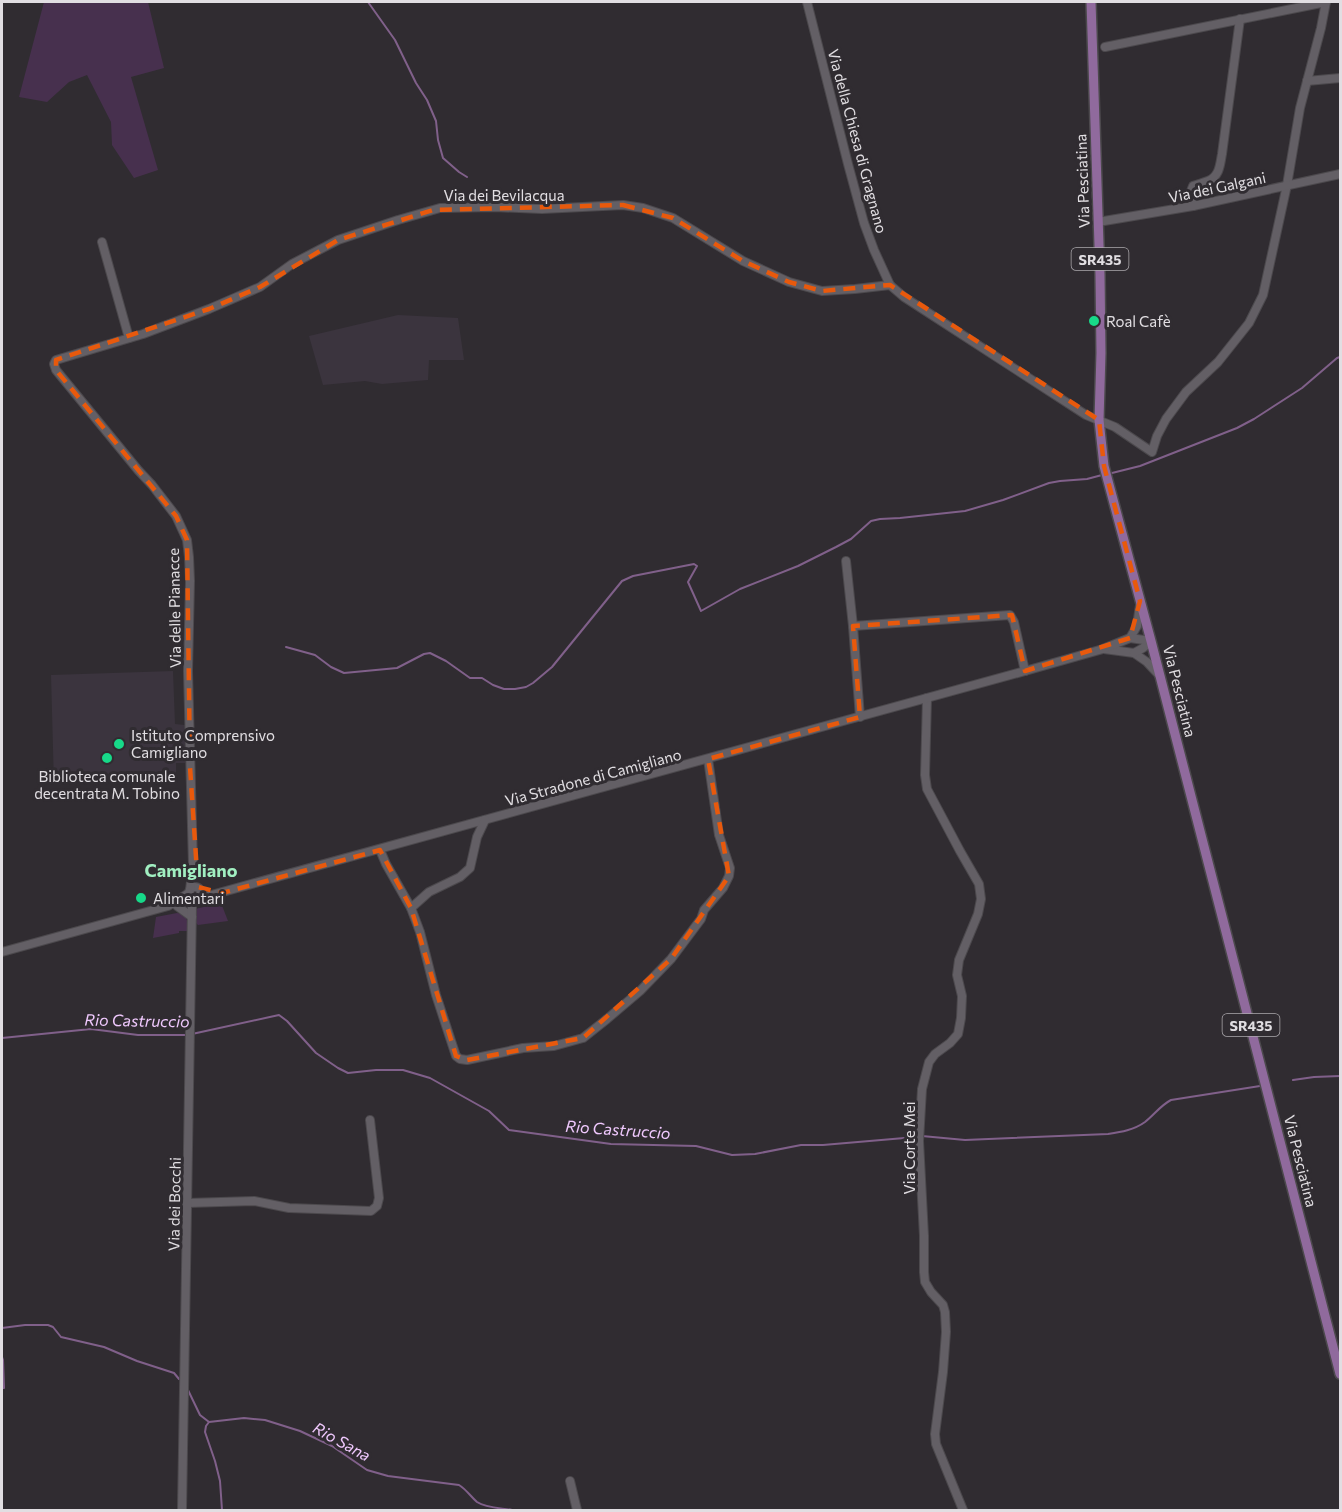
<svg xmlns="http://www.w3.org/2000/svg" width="1342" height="1512" font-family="Commissioner,sans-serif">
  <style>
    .built { fill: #3b343e }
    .green { fill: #47304e }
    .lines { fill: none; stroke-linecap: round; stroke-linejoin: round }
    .stream { stroke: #80608a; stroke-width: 2 }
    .minor-casing { stroke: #4c494d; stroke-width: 10 }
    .major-casing { stroke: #4c494d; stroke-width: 12 }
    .minor { stroke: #635f65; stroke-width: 8 }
    .major { stroke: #906a9d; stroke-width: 9 }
    .marked { fill: none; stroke: #e8590c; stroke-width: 4.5; stroke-dasharray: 12 8; stroke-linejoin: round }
    .poi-dot { fill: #17d989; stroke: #302c31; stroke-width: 2 }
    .labels { text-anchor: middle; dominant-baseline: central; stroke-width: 6; stroke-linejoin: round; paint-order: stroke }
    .shield { fill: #302c31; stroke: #aca9ad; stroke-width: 1.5 }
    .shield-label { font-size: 14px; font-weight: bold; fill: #e1dee2 }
    .street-label { font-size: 15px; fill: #e1dee2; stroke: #302c31 }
    .poi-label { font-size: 15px; fill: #e1dee2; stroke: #302c31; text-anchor: start }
    .water-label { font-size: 16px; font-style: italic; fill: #f0c9fe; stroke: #302c31 }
    .quarter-label { font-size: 18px; font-weight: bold; fill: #a1efc1; stroke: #302c31 }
  </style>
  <rect width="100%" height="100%" fill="#302c31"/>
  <g class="built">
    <path d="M398,315L458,318L464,360H429L428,380L382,384L365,381L323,385L309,336Z"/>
    <path d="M173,671L175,724L185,725V763H176V775L54,785L51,675Z"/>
  </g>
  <g class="green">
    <path d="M44,2H148L164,68L131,77L158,170L134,178L112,145L111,122L87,75L69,82L47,102L19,97Z"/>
    <path d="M221,903L228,921L198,925L195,922V909Z"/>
    <path d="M177,913L184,914C188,920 188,925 188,931H179V933L153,938L156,917Z"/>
  </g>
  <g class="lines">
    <g class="stream">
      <path d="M368,2L395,40L416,83L427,100L436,121L438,140L443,158L459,172L467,177"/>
      <path d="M1108,474L1140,466L1237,428L1254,419L1302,388L1337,358L1340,357"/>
      <path d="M286,647L315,655L331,667L344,673L397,668L424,654L430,653L446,661L470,678H482L493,685L504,689H515L526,687L533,683L552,667L622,581L633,576L694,564L697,566L688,582L701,611L740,589L798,566L836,547L851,539L871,521L880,519L900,518L965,511L1003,500L1049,483L1060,481L1087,479L1102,475"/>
      <path d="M192,1034L279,1015L287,1021L316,1053L338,1068L348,1073L376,1070H403L430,1078L489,1111L509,1130L611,1144L696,1146L732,1155L755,1154L801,1145H823L916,1137"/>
      <path d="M2,1038L91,1029L138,1035H187"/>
      <path d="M1293,1080L1314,1077L1340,1076"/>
      <path d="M922,1136L965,1140L1108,1134C1121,1132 1134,1130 1145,1122C1154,1115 1161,1105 1171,1100L1260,1086"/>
      <path d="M2,1328L25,1325H48L53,1327L61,1337L104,1347L137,1361L174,1373L179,1379"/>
      <path d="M2,1357L3,1360L4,1388H2"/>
      <path d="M187,1388L200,1415L209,1422"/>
      <path d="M222,1510L220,1481L215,1461L205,1432L206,1426L209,1422L244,1418L265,1420L300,1431L332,1446L367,1470L388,1476L459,1485C467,1490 470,1496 477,1502C486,1508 501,1508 512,1510"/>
    </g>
    <g class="minor-casing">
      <g id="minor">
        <path d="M807,2L848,164L864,223L874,250L890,285L904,297L1086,415L1115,427L1152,452L1157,436L1166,419L1186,392L1218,362L1249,323L1263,295L1287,185L1300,108L1321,28L1326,2"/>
        <path d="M1105,47L1326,2"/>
        <path d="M1307,81L1340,78"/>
        <path d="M1193,206L1191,191L1193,186C1198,184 1203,183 1208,181C1220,176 1220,164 1222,154L1240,19"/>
        <path d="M1098,222L1193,206L1340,174"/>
        <path d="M102,242L129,338"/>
        <path d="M846,561L853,626L860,717"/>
        <path d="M853,626L1010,615L1014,622L1025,671"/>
        <path d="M1130,638L1137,626L1140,605"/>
        <path d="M1104,649L1134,653L1147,662L1160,676"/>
        <path d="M1134,653L1143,648L1151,641"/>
        <path d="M927,698L925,775L927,789L960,851L979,884L981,899L978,914L959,960L957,975L962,996L961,1018L958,1034L950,1043L935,1054L929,1062L922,1089L919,1141L924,1236V1272L925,1282L931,1292L943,1305L945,1312L946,1332L943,1372L935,1434L936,1444L963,1510"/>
        <path d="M380,850L386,864L411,908L420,932L436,995L456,1056L460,1059L467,1060L523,1048L554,1046L583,1038L607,1019L640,991L671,959L701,919L704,910L723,888L729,876L730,868L719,835L708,759"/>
        <circle cx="195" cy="893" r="6"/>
        <path d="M190,890L193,865L188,671L190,581L189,557L187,540L176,516L152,485L138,470L56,370L54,364L56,360L143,334L209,309L260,287L292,264L338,240L398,220L440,208L495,207L542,209L623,205L643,208L673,218L743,261L789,282L822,291L855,289L890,285"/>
        <path d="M197,899L1025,671L1103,649L1130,638L1151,641"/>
        <path d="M177,906L192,917"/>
        <path d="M411,908L429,892L460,877L470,868L477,837L485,820"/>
        <path d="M2,952L168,906L189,893"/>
        <path d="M187,1203L254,1201L289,1208L371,1211L377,1206L379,1198L370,1120"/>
        <path d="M570,1481L577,1510"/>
        <path d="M182,1510L192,907L193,899"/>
      </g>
    </g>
    <g class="major-casing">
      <path id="major" d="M1091,2L1100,275L1101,353L1099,420L1104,466L1151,641L1340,1374"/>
    </g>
    <use href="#minor" class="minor"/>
    <use href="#major" class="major"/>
  </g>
  <path class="marked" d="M623,205L673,218L743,261L789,282L822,291L890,285L1099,420L1104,466L1140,601L1130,638L1025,671L1012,615L853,626L860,717L708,759L729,876L671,959L583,1038L467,1060L456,1056L411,908L380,850L222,893L198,887L190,767L187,540L176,516L56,370V360L209,309L260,287L338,240L433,210Z"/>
  <g class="poi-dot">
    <circle cx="1094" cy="321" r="6"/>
    <circle cx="119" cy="744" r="6"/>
    <circle cx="107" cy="758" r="6"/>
    <circle cx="141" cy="898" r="6"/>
  </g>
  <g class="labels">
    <g class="shield">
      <rect x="1071.5" y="248" width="57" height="22" rx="4.5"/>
      <rect x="1222.5" y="1014" width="57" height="22" rx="4.5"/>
    </g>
    <g class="shield-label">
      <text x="1100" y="259">SR435</text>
      <text x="1251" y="1025">SR435</text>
    </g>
    <g class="street-label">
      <text transform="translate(858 141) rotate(75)">Via della Chiesa di Gragnano</text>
      <text transform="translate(1082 181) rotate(-92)">Via Pesciatina</text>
      <text transform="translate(1217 187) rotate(-12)">Via dei Galgani</text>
      <text x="504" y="195">Via dei Bevilacqua</text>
      <text transform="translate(174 608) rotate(-91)">Via delle Pianacce</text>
      <text transform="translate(1180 691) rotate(76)">Via Pesciatina</text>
      <text transform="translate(593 777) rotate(-15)">Via Stradone di Camigliano</text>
      <text transform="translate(909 1148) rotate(-90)">Via Corte Mei</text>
      <text transform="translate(1301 1161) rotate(76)">Via Pesciatina</text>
      <text transform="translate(174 1204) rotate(-89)">Via dei Bocchi</text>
    </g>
    <g class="poi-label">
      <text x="1106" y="321">Roal Cafè</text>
      <text x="131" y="735">Istituto Comprensivo<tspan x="131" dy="17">Camigliano</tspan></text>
      <text x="107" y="776" text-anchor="middle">Biblioteca comunale<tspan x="107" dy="17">decentrata M. Tobino</tspan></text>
      <text x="153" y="898">Alimentari</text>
    </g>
    <g class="water-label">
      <text transform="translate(137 1020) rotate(1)">Rio Castruccio</text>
      <text transform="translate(618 1129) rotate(4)">Rio Castruccio</text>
      <text transform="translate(342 1441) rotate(29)">Rio Sana</text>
    </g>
    <g class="quarter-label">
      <text x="191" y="870">Camigliano</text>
    </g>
  </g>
  <rect width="1342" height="1512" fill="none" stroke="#e1dee2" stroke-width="6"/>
</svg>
